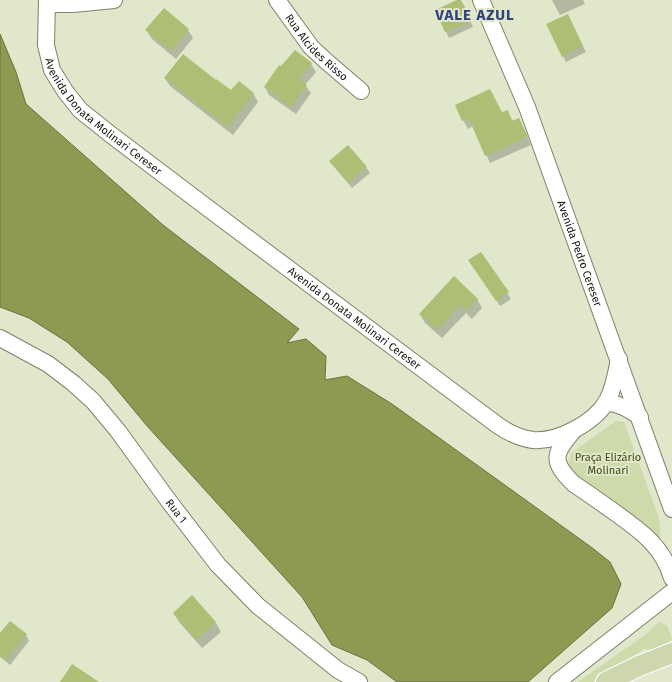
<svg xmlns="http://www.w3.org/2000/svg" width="672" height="682" font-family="'Fira Sans',sans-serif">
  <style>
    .green { fill: #cfdaab }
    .water { fill: #8c9a52; stroke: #68733d }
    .shadow { fill: #0003 }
    .building { fill: #afbe75 }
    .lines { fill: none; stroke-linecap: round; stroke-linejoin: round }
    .minor-casing { stroke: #7d8369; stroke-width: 18 }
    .major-casing { stroke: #fff; stroke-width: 22 }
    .minor { stroke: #fff; stroke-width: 16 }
    .major { stroke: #cdd6ac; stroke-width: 20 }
    .labels { text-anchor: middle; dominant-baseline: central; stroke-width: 4; stroke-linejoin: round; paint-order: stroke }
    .street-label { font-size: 11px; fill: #15170d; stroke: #e0e7cb }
    .park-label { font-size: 11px; fill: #424b15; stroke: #e0e7cb }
    .district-label { font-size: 15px; font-weight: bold; letter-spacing: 1px; fill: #30437c; stroke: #e0e7cb }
  </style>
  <rect width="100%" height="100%" fill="#e0e7cb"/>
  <g class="green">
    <path d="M616,421L624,422L659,518L661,542L631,520L568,467L571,453Z"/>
    <path d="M659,622L667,626L672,639L662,650L644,649L593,682H578L645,635Z"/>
  </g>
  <path class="water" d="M0,34L16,72L26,104L163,225L299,329L287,343L306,339L326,356L325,380L347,376L392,404L591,547L610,562L621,584L612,608L528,682H397L367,660L332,645L302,597L148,427L108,379L67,342L29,318L0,307Z"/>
  <g class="shadow">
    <path d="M460,0L464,5L473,27L449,38L436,10Z"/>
    <path d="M552,0H583L585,4L560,15Z"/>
    <path d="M570,21L586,52L566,62L563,56Z"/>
    <path d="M146,30H188L193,38L176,59L152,39Z"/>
    <path d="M311,64L316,72L305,85L311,93L296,114L269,95L265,87L281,68Z"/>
    <path d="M165,78L232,92L253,93L258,102L233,135L170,86Z"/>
    <path d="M456,106L502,114L507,111L513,121L519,119L531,145L490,163L473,126L468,129Z"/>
    <path d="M334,166L366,167L370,173L352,188Z"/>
    <path d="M481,253L511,299L500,306L473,266Z"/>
    <path d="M477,299L482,308L472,319L466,313L442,338L425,323L420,314Z"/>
    <path d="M192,597L216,623L221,632L202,648L179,622L174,613Z"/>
    <path d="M10,622L26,635L29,641L10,665L0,657V635Z"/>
  </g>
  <g class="building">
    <path d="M457,0H461L471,22L445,32L435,10Z"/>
    <path d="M164,8L189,29L171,51L145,30Z"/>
    <path d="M568,14L583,46L562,57L546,24Z"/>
    <path d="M295,50L312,63L299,79L307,85L291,107L264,87L279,65L281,66Z"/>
    <path d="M183,54L216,80V79L231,90L239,81L254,93L228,127L164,78Z"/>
    <path d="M490,89L502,112L508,110L512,121L519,118L528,137L485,156L469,119L462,121L455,105Z"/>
    <path d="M348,145L367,167L348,183L329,161Z"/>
    <path d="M481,252L509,292L496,301L468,260Z"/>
    <path d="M454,276L478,299L466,311L460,305L437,330L419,314Z"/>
    <path d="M192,595L216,622L196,640L173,613Z"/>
    <path d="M10,621L27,634L6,660L0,655V633Z"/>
    <path d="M72,664L99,682H60Z"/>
  </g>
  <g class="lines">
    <g class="minor-casing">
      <g id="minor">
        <path id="s1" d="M47,0L46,45L52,70L65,91L80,110L110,134L209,209L496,424C507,432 519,438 533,440C558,442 594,423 607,401C614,388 616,374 619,359"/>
        <path id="s2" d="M277,0L311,47L326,61L361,91"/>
        <path id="s3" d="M481,0L527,107L672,509"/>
        <path d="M47,4H73L114,0"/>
        <path id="s4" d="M0,338L48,364L73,383L93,401L118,431L168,500L218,565L258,606L338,670L359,682"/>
        <path d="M606,402C620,404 629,409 640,417"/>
        <path d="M574,430C554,453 550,461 574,484C589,494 603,504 617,514C642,532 663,547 672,578"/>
        <path d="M557,682L672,592"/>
      </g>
    </g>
    <g class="major-casing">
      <path id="major" d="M606,682L639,666L672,653"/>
    </g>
    <use href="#minor" class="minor"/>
    <use href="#major" class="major"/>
  </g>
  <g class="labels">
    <g class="street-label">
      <text stroke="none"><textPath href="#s2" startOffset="62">Rua Alcides Risso</textPath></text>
      <text stroke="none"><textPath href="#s1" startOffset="140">Avenida Donata Molinari Cereser</textPath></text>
      <text stroke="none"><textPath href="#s3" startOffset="272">Avenida Pedro Cereser</textPath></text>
      <text stroke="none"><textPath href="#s1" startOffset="464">Avenida Donata Molinari Cereser</textPath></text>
      <text stroke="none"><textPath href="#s4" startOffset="251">Rua 1</textPath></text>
    </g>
    <g class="park-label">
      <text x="608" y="457">Praça Elizário<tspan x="608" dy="13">Molinari</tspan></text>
    </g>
    <g class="district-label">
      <text x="475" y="15">VALE AZUL</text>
    </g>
  </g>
</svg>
